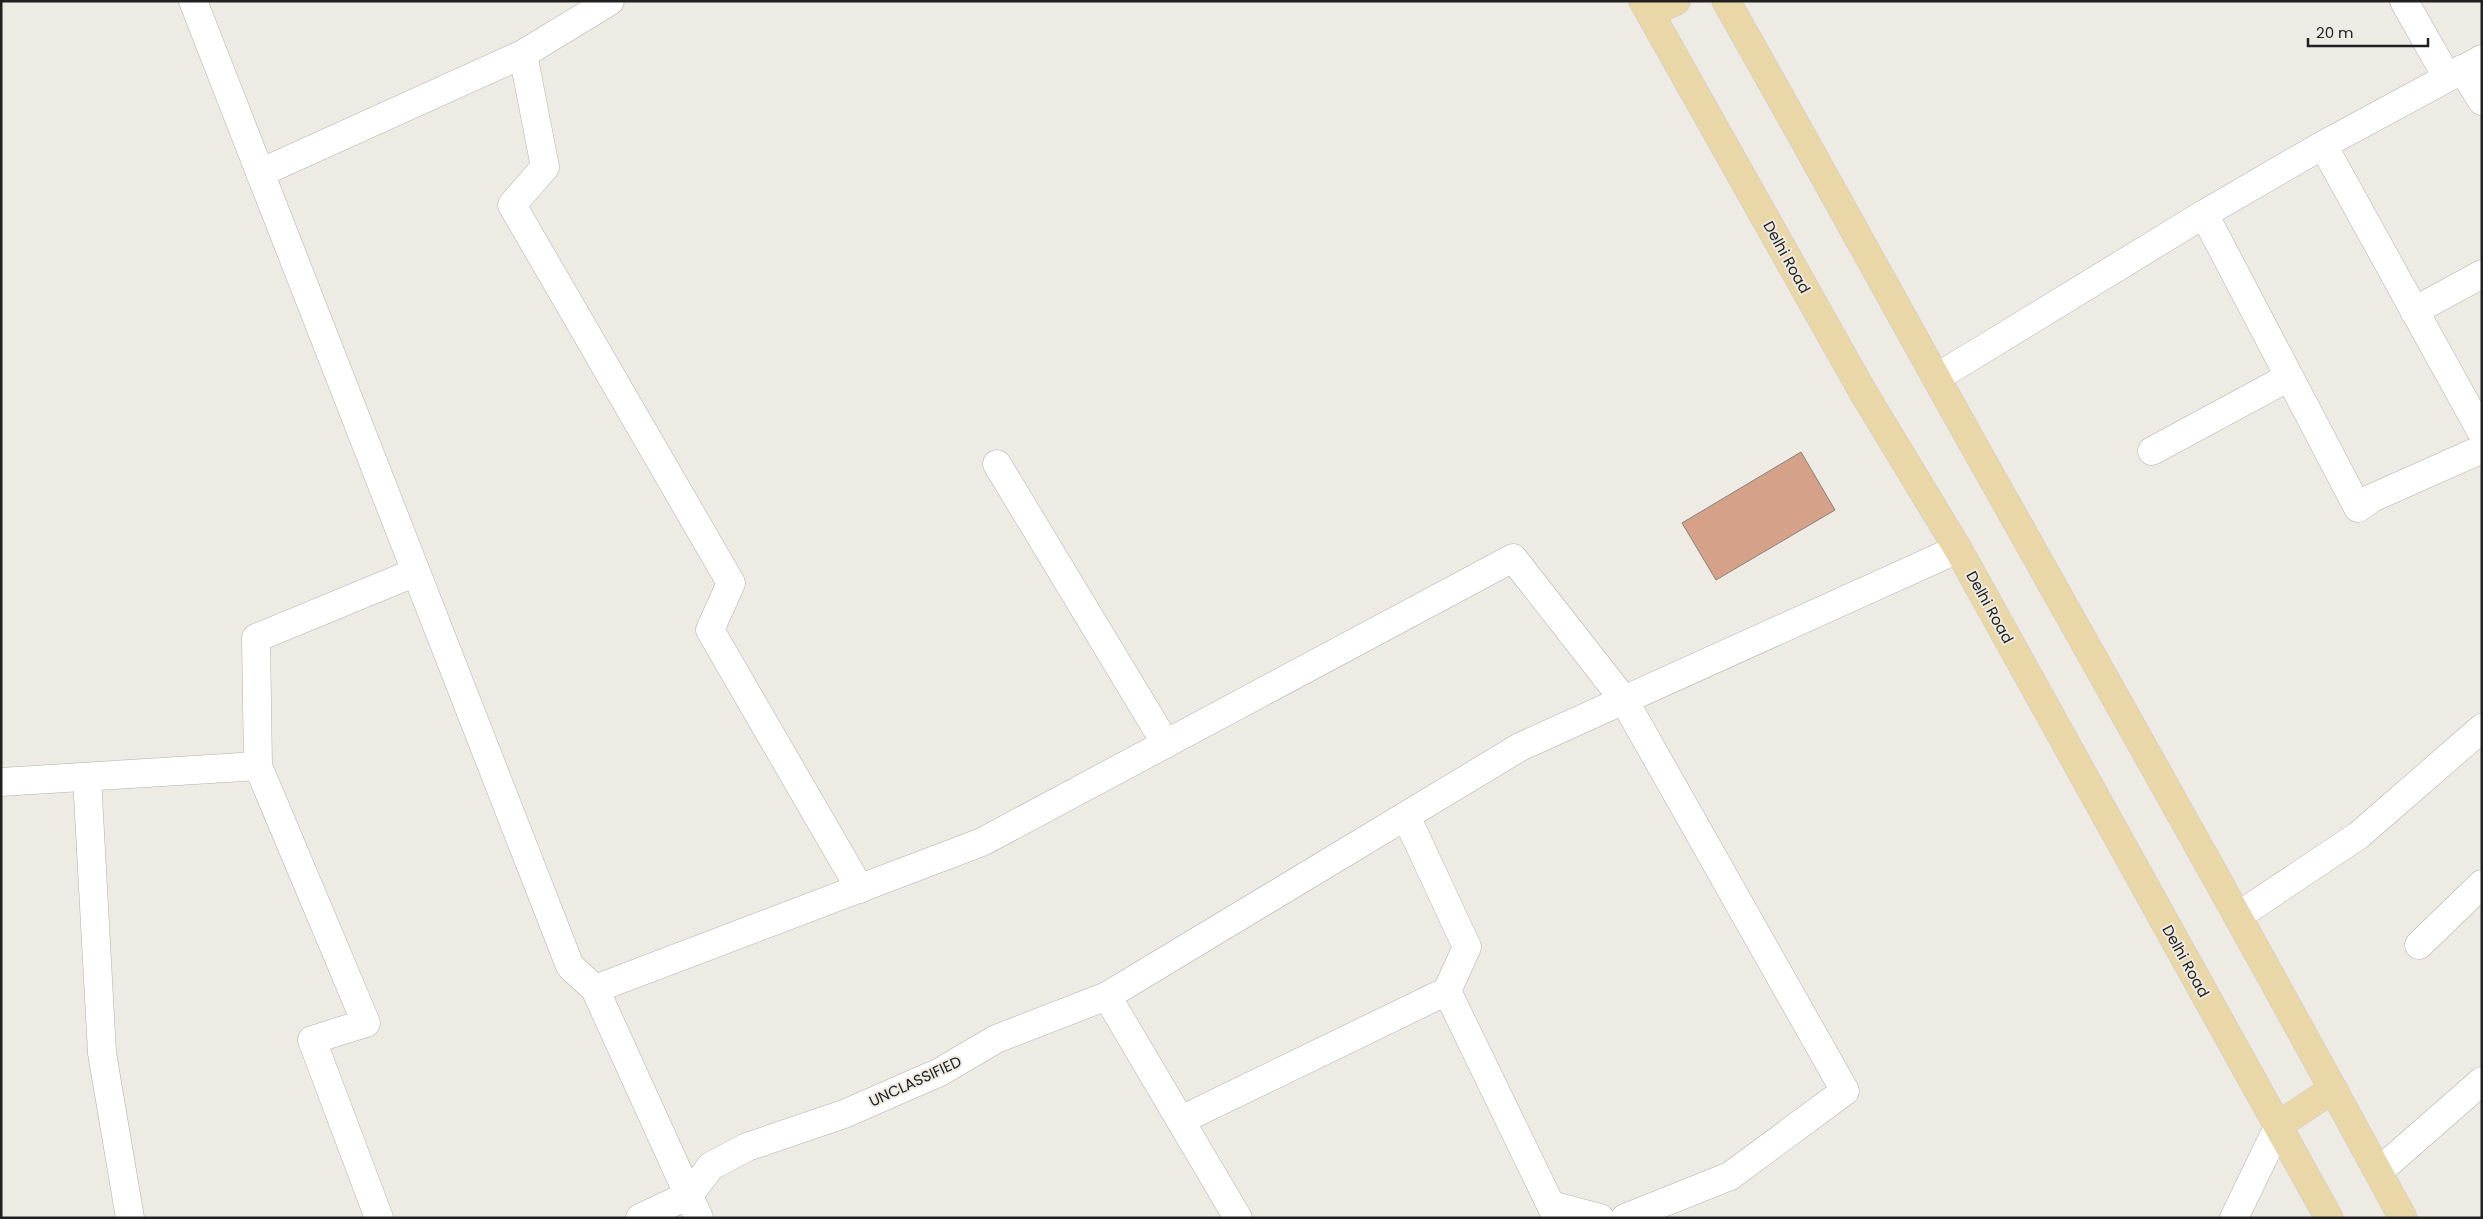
<svg xmlns="http://www.w3.org/2000/svg" width="2483" height="1219" font-family="Poppins,sans-serif">
  <style>
    .building { fill: #d5a188; stroke: #88817d }
    .lines { fill: none; stroke-linecap: round; stroke-linejoin: round }
    .minor-casing { stroke: #b3b0aa; stroke-width: 29 }
    .major-casing { stroke: #cac9c9; stroke-width: 29 }
    .minor { stroke: #fff; stroke-width: 28 }
    .major { stroke: #e9d7a7; stroke-width: 28 }
    .labels { text-anchor: middle; dominant-baseline: central; stroke-width: 4; stroke-linejoin: round; paint-order: stroke }
    .street-label { font-size: 15px; fill: #22201e; stroke: #eeebe4 }
  </style>
  <rect width="100%" height="100%" fill="#eeebe4"/>
  <path class="building" d="M1801,452L1835,510L1716,580L1682,523Z"/>
  <g class="lines">
    <g class="minor-casing">
      <g id="minor">
        <path d="M193,1L570,966L595,989"/>
        <path d="M2404,1L2447,77"/>
        <path d="M523,54L545,167L512,205L731,583L710,630L860,889"/>
        <path d="M2462,69L2482,101"/>
        <path d="M2323,145L2482,433"/>
        <path d="M260,173L523,54L610,1"/>
        <path d="M2204,214L2358,508L2372,498L2482,449"/>
        <path d="M2414,311L2482,274"/>
        <path d="M1936,378L2204,214L2323,145L2482,59"/>
        <path d="M2152,451L2289,377"/>
        <path d="M997,464L1166,744"/>
        <path d="M258,766L256,638L416,572"/>
        <path d="M87,777L102,1053L130,1218"/>
        <path d="M1,782L258,766L366,1023L312,1040L379,1218"/>
        <path d="M1406,816L1467,947L1447,991L1557,1218"/>
        <path d="M2238,916L2359,835L2482,728"/>
        <path d="M2419,945L2482,884"/>
        <path d="M1181,1120L1447,991"/>
        <path d="M2378,1172L2482,1081"/>
        <path d="M1551,1205L1600,1218"/>
        <path d="M640,1218L689,1195L711,1166L747,1147L844,1114L940,1072L996,1039L1107,996"/>
        <path d="M699,1218L595,989L982,842L1513,558L1624,700L1845,1091L1730,1176L1625,1218"/>
        <path d="M1238,1218L1107,996L1520,747L1958,549"/>
        <path d="M2234,1218L2279,1125"/>
      </g>
    </g>
    <g class="major-casing">
      <g id="major">
        <path d="M1643,1L1863,392L1958,549L2329,1218"/>
        <path d="M1726,1C1808,145 1887,290 1968,435C2114,695 2261,955 2403,1218"/>
        <path d="M1650,13L1676,1"/>
        <path d="M2279,1125L2333,1089"/>
      </g>
    </g>
    <use href="#minor" class="minor"/>
    <use href="#major" class="major"/>
  </g>
  <g class="labels">
    <g class="street-label">
      <text transform="translate(1787 257) rotate(61)">Delhi Road</text>
      <text transform="translate(1990 607) rotate(61)">Delhi Road</text>
      <text transform="translate(2186 961) rotate(61)">Delhi Road</text>
      <text transform="translate(915 1081) rotate(-25)">UNCLASSIFIED</text>
    </g>
  </g>
  <rect width="2483" height="1219" fill="none" stroke="#22201e" stroke-width="5"/>
  <path d="M2308 38v8h120v-8" fill="none" stroke="#22201e" stroke-width="2.5"/>
  <text x="2316" y="38" font-size="15" fill="#22201e" stroke="#eeebe4" stroke-width="4" paint-order="stroke">20 m</text>
</svg>
